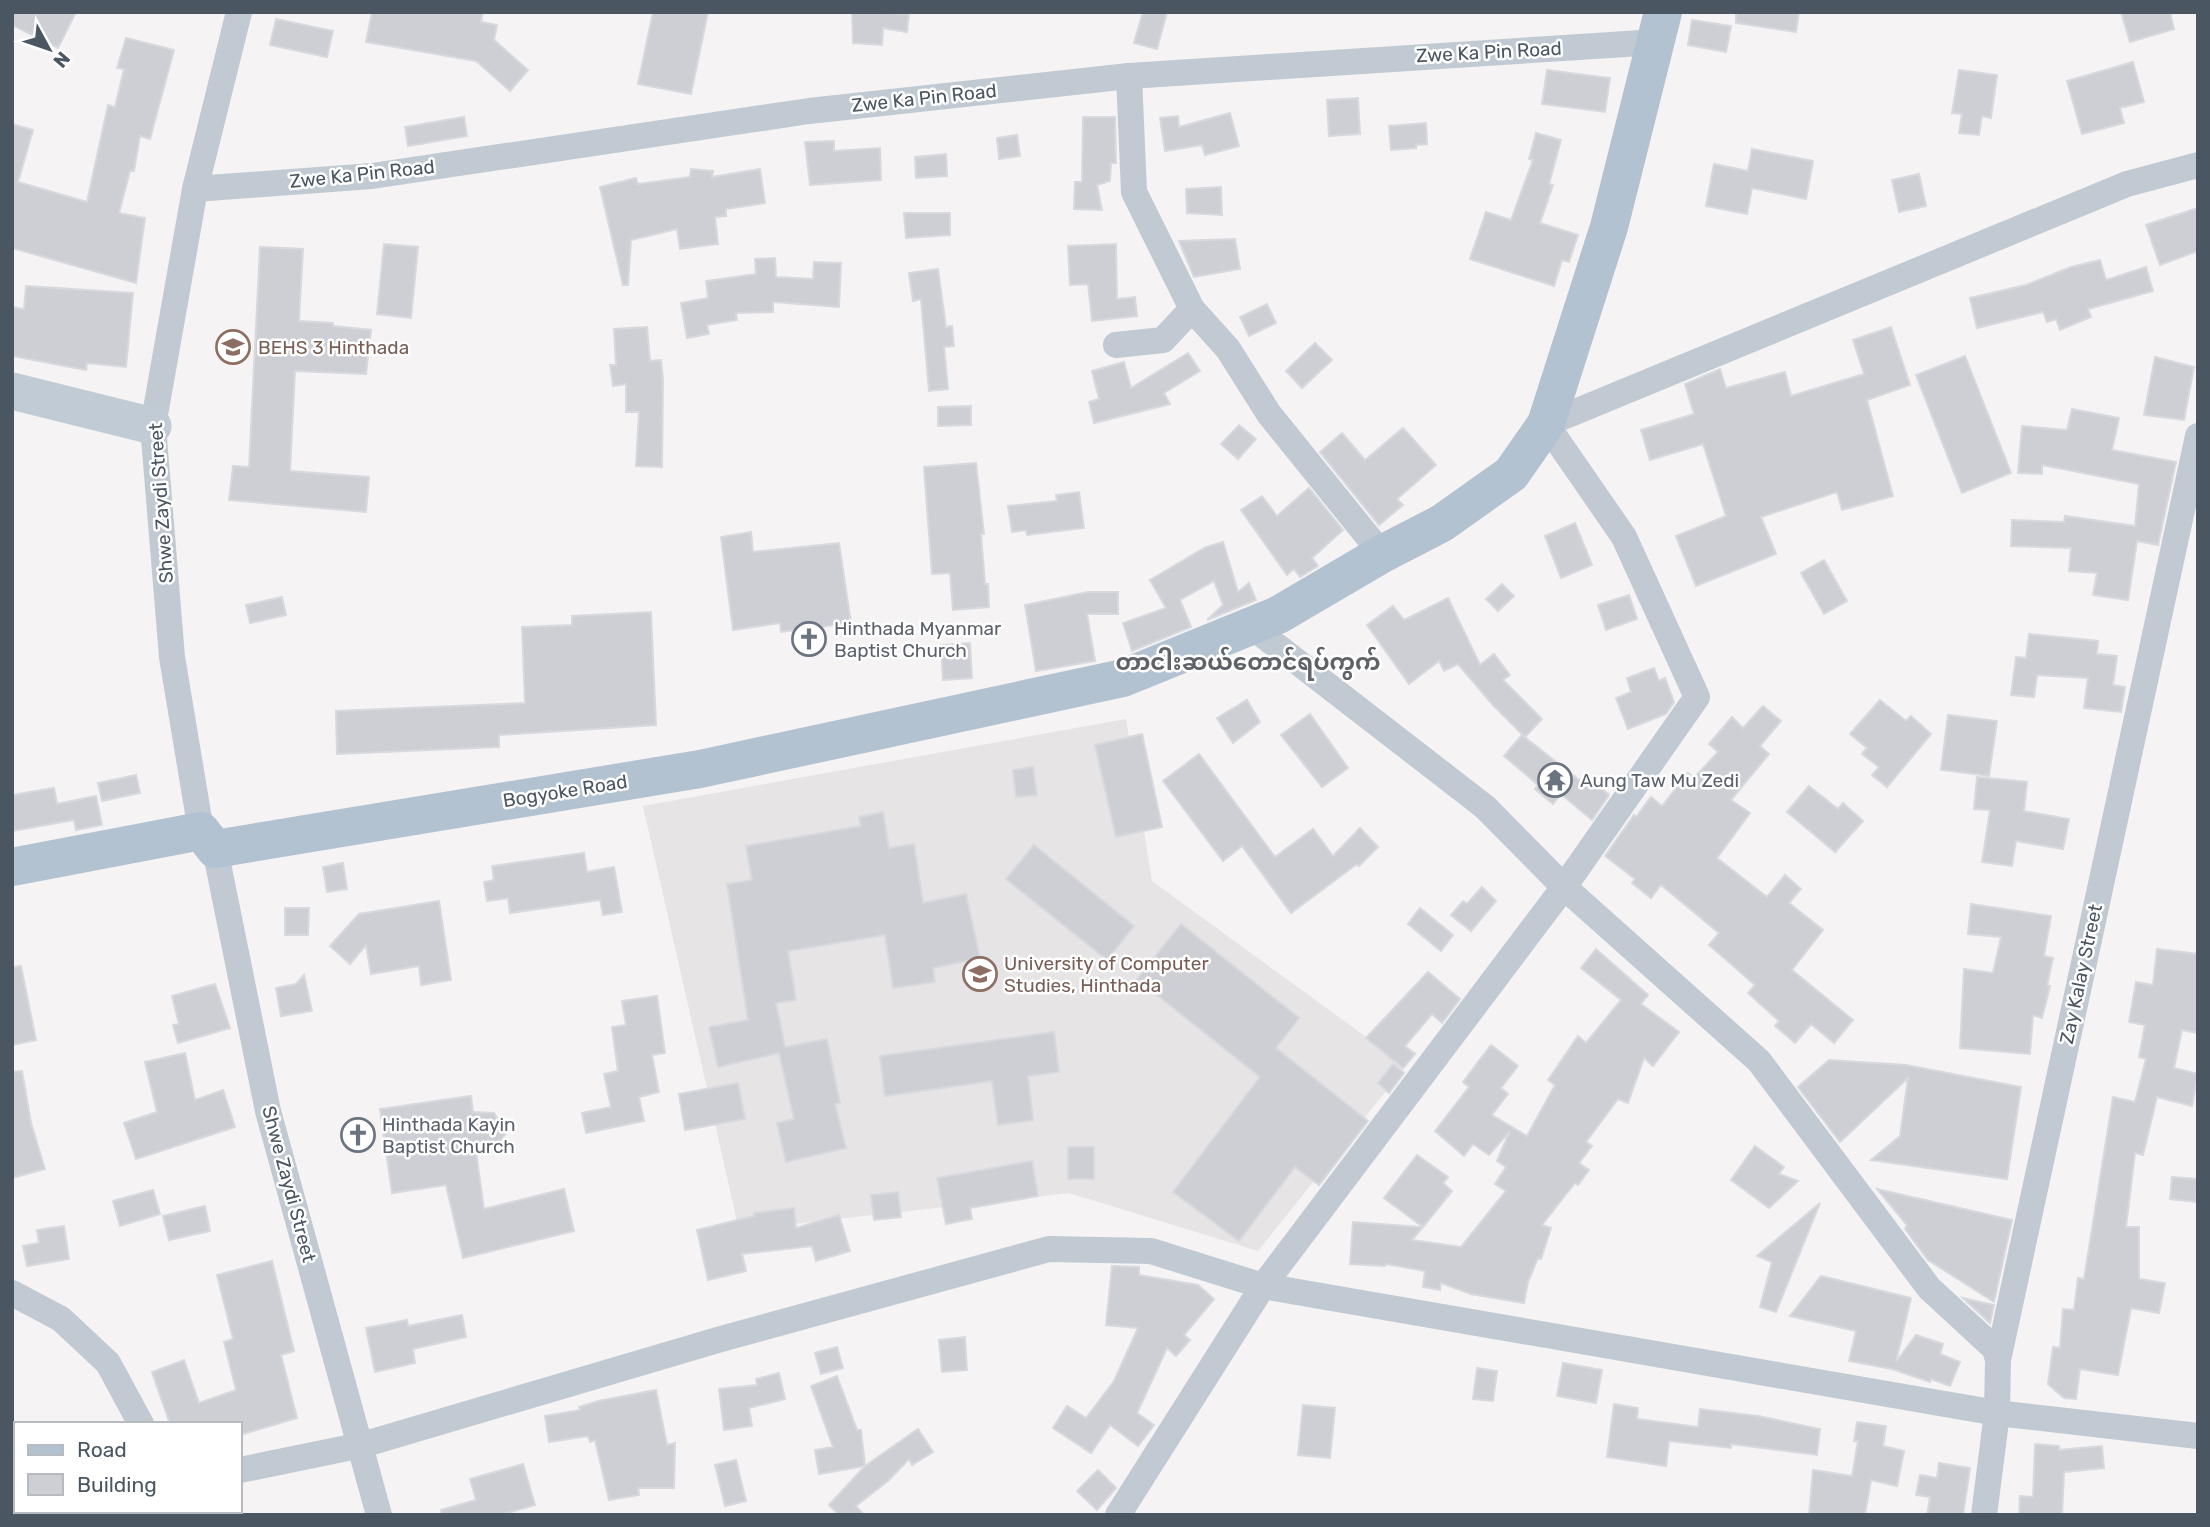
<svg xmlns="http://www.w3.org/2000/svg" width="2210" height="1527" font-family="Rubik,'Noto Sans Myanmar',sans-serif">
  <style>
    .education { fill: #e6e4e5 }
    .building { fill: #cdcfd5; stroke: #d7d9de; stroke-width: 2 }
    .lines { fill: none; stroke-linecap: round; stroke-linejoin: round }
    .lane { stroke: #c1cad2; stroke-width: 12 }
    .street { stroke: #c1cad2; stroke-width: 26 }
    .secondary { stroke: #c1cbd6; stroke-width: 37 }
    .primary { stroke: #b3c2d1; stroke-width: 38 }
    .labels { text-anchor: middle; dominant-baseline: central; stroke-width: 5; stroke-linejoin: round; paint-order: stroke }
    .street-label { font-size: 19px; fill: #4a5661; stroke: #fff }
    .education-label { font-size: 19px; fill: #785e54; stroke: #fff; text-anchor: start }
    .worship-label { font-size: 19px; fill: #5b616d; stroke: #fff; text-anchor: start }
    .quarter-label { font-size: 23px; font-weight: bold; fill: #5f6368; stroke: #fff }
  </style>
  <rect width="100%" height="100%" fill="#f5f3f3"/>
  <path class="education" d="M1126,719L1152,881L1406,1066L1258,1251L1069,1193L739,1230L643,806Z"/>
  <g class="building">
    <path d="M12,12H76L58,48L12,25Z"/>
    <path d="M372,12H483L481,22L497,25L494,40L528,70L510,91L476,61L366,42Z"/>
    <path d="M653,12H708L691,94L638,84Z"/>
    <path d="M852,12L909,14L907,32L883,28L882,45L853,43Z"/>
    <path d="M1143,12H1167L1157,49L1134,43Z"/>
    <path d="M1736,12H1799L1796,32L1736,23Z"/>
    <path d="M2121,12H2170L2174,29L2130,42Z"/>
    <path d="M276,19L333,31L327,57L270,45Z"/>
    <path d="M1692,20L1731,26L1726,52L1688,45Z"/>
    <path d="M126,38L174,50L150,139L140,136L134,171H130L119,213L145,218L136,283L12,248V124L33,130L18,182L87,202L108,105L115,107L124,69L117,68Z"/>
    <path d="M2133,62L2144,102L2120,108L2124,123L2082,134L2067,81Z"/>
    <path d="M1547,70L1610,78L1605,112L1542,104Z"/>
    <path d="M1959,70L1997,75L1991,118L1982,116L1979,135L1959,133L1962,114L1952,113Z"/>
    <path d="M1358,98L1360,134L1329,136L1327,100Z"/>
    <path d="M1230,113L1239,146L1205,155L1202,145L1165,151L1160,118L1178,116L1179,127Z"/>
    <path d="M464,117L467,136L408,146L405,127Z"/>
    <path d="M1083,117H1115L1116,163H1111L1110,181L1097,185L1102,210L1074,209L1075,182H1082Z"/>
    <path d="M1426,123L1427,144L1416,145V148L1391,150L1389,126Z"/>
    <path d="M1536,133L1561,140L1549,184L1553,185L1540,223L1578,235L1569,262L1562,260L1554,286L1470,259L1486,212L1511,220L1533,160L1529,159Z"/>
    <path d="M1017,135L1020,156L999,159L997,138Z"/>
    <path d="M834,141V151L880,148L881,180L810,185L805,142Z"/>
    <path d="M1752,149L1813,161L1806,199L1752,188L1747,214L1706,206L1714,164L1748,171Z"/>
    <path d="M946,154L947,176L916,178L915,157Z"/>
    <path d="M691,169L713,171L712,177L760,169L765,203L726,209V216L715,217L718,244L680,249L677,229L631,240L628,285H623L600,187L636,178L638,184L690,177Z"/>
    <path d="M1919,174L1926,206L1899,212L1892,180Z"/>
    <path d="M1221,187L1222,215L1187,213L1186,189Z"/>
    <path d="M2198,208V251L2160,265L2146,225Z"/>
    <path d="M904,213H950V235L906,238Z"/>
    <path d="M1235,239L1240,269L1194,277L1179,241Z"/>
    <path d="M384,244L418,247L411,318L377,314Z"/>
    <path d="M1116,244L1117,299L1135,297L1137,316L1092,321L1088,284L1070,285L1068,246Z"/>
    <path d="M260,247L303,249L299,321L333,323V326L371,330L366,374L295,371L290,471L369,477L366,512L229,500L233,466L249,467Z"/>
    <path d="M775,258L776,277L813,279L814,262L841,263L839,307L773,302V312L736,313L737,320L707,325L709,334L687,338L681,303L708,298L706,281L756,274L755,259Z"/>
    <path d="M2100,260L2106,280L2146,267L2153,291L2088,309L2091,317L2060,330L2056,319L2047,322L2043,312L1977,328L1970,298L2026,285L2071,267Z"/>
    <path d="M938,269L946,327L952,326L954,346L944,347L948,389L929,391L921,299L913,301L909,273Z"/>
    <path d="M26,286L133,293L126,367L87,363L86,370L12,356V307L24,309Z"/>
    <path d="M1267,304L1276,323L1249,336L1240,317Z"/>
    <path d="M647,327L650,361L661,360L663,380L662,467L636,466L639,412H626V384L613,386L610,365H616L614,329Z"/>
    <path d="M1891,327L1910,385L1867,400L1893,496L1842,510L1837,492L1761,517L1776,554L1696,586L1676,536L1726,516L1703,444L1650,460L1641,430L1694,414L1685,384L1720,369L1726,388L1785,372L1791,396L1864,374L1853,340Z"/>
    <path d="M1315,343L1332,360L1302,388L1286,371Z"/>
    <path d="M1188,353L1200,371L1164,393L1170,404L1094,423L1089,402L1099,399L1092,371L1124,362L1131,388Z"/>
    <path d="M1965,356L2011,473L1962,493L1916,375Z"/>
    <path d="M2155,357L2194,367L2184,420L2144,415Z"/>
    <path d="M971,406V425L938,426V407Z"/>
    <path d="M2072,409L2119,418L2112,450L2176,462L2158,545L2137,541L2128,600L2093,595L2097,573L2069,571L2071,548L2011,546L2012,520L2064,522L2065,516L2135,526L2139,484L2042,465V474L2018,473L2022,426L2067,430Z"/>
    <path d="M1239,425L1256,439L1238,459L1221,444Z"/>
    <path d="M1403,428L1436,465L1397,499L1403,505L1379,525L1320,452L1342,433L1365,460Z"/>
    <path d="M976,463L984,534H981L985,584H988L989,607L953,610L950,573L932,574L924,467Z"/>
    <path d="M1309,488L1343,530L1312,558L1318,566L1300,577L1294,569L1287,575L1241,510L1262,496L1277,516Z"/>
    <path d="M1079,492L1084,528L1027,535L1026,530L1012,532L1008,506L1057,501L1056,495Z"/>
    <path d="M1575,523L1592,565L1561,578L1545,536Z"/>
    <path d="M751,532L753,552L839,543L851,623L781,632L780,623L733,630L721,537Z"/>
    <path d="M1223,542L1238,592L1249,583L1256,600L1207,620L1223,605L1214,581L1180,600L1191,627L1132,651L1123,623L1166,608L1150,580L1206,547Z"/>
    <path d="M1824,560L1847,601L1824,614L1801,573Z"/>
    <path d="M1502,584L1514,596L1498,611L1486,599Z"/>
    <path d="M1088,592H1118V614H1087L1095,661L1036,671L1025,605Z"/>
    <path d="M1629,595L1637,619L1606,630L1598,605Z"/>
    <path d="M282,597L286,615L250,623L246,605Z"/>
    <path d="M1448,598L1480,665L1494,654L1510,675L1503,680L1542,719L1525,737L1492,704L1458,664L1444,671L1439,661L1409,684L1367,625L1393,606L1404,620Z"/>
    <path d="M651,612L656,725L499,735V747L337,754L336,711L525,703L522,627L572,625V616Z"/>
    <path d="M2029,634L2098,641L2097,654L2117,656L2113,685L2125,687L2121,712L2084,708L2088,678L2037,675L2034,697L2011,695L2016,657L2026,658Z"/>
    <path d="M970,643L972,678L943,680L941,645Z"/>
    <path d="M1654,668L1659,681L1665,678L1674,702L1666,714L1628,729L1616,698L1631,692L1627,678Z"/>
    <path d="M1247,700L1260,722L1233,743L1217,718Z"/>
    <path d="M1880,700L1906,721L1911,716L1931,734L1887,787L1872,775L1879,767L1862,754L1867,748L1850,734Z"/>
    <path d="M1763,706L1781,721L1760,746L1769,754L1731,800L1750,813L1717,858L1767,897L1785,875L1801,889L1789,903L1823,930L1792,970L1853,1020L1834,1043L1811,1024L1795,1043L1775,1026L1779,1021L1748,993L1755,985L1709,945L1719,933L1661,885L1651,898L1632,883L1635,879L1605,856L1634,815L1636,817L1651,797L1662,806L1688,773L1694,778L1718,752L1709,744L1732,717L1743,728Z"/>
    <path d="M1310,714L1348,768L1322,787L1281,735Z"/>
    <path d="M1948,715L1997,721L1989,776L1941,770Z"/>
    <path d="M1142,734L1162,827L1116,837L1095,745Z"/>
    <path d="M1522,735L1588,787L1593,781L1609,795L1592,820L1561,794L1553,804L1535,789L1538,785L1504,756Z"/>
    <path d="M1199,754L1275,857L1313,829L1333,856L1360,828L1378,847L1359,866L1357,864L1291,913L1242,846L1223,861L1163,781Z"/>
    <path d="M1033,767L1037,795L1016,797L1013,770Z"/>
    <path d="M136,775L140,793L102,801L98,783Z"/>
    <path d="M1977,777L2027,782L2024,811L2069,819L2063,849L2016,841L2012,866L1982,862L1990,810L1974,809Z"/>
    <path d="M1809,786L1838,809L1843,803L1863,821L1835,852L1787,812Z"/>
    <path d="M54,788L57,804L96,796L102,825L76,830L74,820L12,831V795Z"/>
    <path d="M883,812L889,848L914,844L923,903L966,894L980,958L933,968L935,982L893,988L885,935L788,951L796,1000L776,1003L785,1047L827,1039L840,1103L835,1104L846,1148L786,1162L777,1123L794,1119L779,1053L718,1067L709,1027L748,1020L727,884L752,880L746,846L861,826L859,817Z"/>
    <path d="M1034,845L1134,926L1107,960L1006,879Z"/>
    <path d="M584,853L587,872L614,867L622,912L603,915L600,900L510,913L508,898L487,901L484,882L494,880L492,866Z"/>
    <path d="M343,863L347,889L327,892L323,867Z"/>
    <path d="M1482,887L1496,901L1471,931L1451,915L1463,901L1467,904Z"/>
    <path d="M439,901L451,980L421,985L419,966L371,974L366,945L350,964L330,946L359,914Z"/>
    <path d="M1971,904L2051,916L2044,956L2053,958L2047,986H2050L2042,1018L2033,1015L2030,1054L1960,1048L1964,969L1993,973L2001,937L1968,934Z"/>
    <path d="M285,908H309L308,935H285Z"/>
    <path d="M1420,908L1453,935L1441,951L1408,924Z"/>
    <path d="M1181,924L1299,1018L1276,1048L1368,1121L1319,1185L1295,1167L1239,1241L1173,1192L1260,1077L1137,979Z"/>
    <path d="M1596,949L1648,995L1641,1004L1679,1032L1653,1066L1644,1058L1628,1103L1618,1099L1586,1142L1592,1146L1579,1163L1589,1170L1578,1185L1575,1183L1542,1225L1551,1228L1541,1259L1538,1258L1528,1282L1524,1303L1471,1294L1441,1283L1440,1290L1423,1287L1425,1271L1386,1264L1385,1266L1350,1264L1353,1222L1423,1227L1412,1240L1461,1247L1506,1191L1495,1184L1506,1167L1497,1161L1510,1131L1489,1155L1473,1144L1464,1156L1435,1131L1469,1087L1463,1082L1491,1045L1518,1066L1501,1088L1508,1094L1492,1115L1527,1136L1555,1085L1548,1080L1578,1036L1586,1043L1621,1000L1581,968Z"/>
    <path d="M2157,949L2198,954V1033L2182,1030L2174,1068L2198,1074L2192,1106L2157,1097L2143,1155L2135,1153L2126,1227H2139V1279L2165,1283L2159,1313L2131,1308L2118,1375L2080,1369L2076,1399L2064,1398L2048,1384L2053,1347L2060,1348L2063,1309L2074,1310L2078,1278L2084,1279L2113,1097L2135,1102L2146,1059L2139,1057L2145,1025L2129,1022L2136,982L2153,985Z"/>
    <path d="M21,966L36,1040L12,1045V967Z"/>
    <path d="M1428,972L1460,999L1442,1023L1432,1014L1405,1046L1415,1054L1403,1068L1366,1038Z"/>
    <path d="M304,975L312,1011L281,1016L276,988L296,984Z"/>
    <path d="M215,984L230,1028L178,1043L173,1025L179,1024L172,996Z"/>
    <path d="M657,996L665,1053L652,1055L659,1092L639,1097L644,1121L586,1133L582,1113L611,1107L604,1074L618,1071L612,1027L626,1025L622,1001Z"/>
    <path d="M1054,1032L1059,1072L1028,1076L1033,1120L998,1125L992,1081L885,1096L880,1056Z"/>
    <path d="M185,1053L195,1100L223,1090L235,1127L136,1159L124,1123L157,1112L145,1062Z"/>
    <path d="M1829,1060L1906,1065L2021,1087L2007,1179L1871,1160L1900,1136L1908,1078L1840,1142L1798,1087Z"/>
    <path d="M1393,1064L1404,1073L1389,1093L1378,1083Z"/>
    <path d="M22,1071L31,1123L45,1169L12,1178V1072Z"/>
    <path d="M738,1083L745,1119L685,1130L679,1094Z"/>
    <path d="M471,1096L473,1112L494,1113L506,1133L495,1150L476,1152L484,1209L564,1189L574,1231L463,1258L446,1185L392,1193L380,1109Z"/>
    <path d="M1755,1146L1784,1167L1779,1174L1798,1181L1769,1208L1731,1180Z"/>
    <rect x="1068" y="1147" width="26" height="32"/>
    <path d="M1417,1155L1448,1177L1443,1183L1452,1191L1423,1227L1384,1198Z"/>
    <path d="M1032,1161L1038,1196L970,1208L972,1219L946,1224L937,1178Z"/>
    <path d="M2172,1177L2198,1179L2196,1202L2170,1199Z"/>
    <path d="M1877,1189L2012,1220L1994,1302L1928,1260L1905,1229L1907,1225Z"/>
    <path d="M153,1190L160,1214L120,1226L113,1201Z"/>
    <path d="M898,1192L901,1217L874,1220L871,1195Z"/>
    <path d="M1820,1203L1776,1312L1760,1307L1772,1262L1757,1256Z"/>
    <path d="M205,1206L210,1231L169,1240L163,1216Z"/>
    <path d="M794,1208L796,1228L839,1215L850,1251L816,1261L812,1246L742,1254L746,1271L708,1280L697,1230L754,1216V1213Z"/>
    <path d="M64,1226L69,1259L27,1266L23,1246L39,1243L37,1230Z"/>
    <path d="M272,1261L294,1351L281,1355L297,1418L240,1435V1424H170L152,1372L184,1360L199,1403L236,1390L224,1342L233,1339L217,1275Z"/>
    <path d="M1112,1266L1139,1267V1275L1198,1285L1214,1299L1184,1335L1190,1340L1176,1356L1167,1348L1137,1413L1154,1425L1138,1446L1110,1425L1091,1453L1053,1428L1067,1406L1086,1418L1114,1381L1138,1328L1106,1325Z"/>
    <path d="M1821,1276L1911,1298L1896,1362L1916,1335L1943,1344L1940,1354L1960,1362L1950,1386L1931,1379L1930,1382L1892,1369L1849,1361L1856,1331L1790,1316Z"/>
    <path d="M1963,1298L1994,1305L1990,1323Z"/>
    <path d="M462,1315L466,1337L413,1349L415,1363L375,1372L366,1328L407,1320L408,1326Z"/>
    <path d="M965,1337L967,1370L942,1372L939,1340Z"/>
    <path d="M837,1347L843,1368L821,1374L815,1353Z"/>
    <path d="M1563,1363L1602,1370L1596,1403L1557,1396Z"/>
    <path d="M1477,1368L1497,1371L1493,1401L1473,1399Z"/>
    <path d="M779,1373L785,1399L749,1408L752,1426L724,1430L719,1389L757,1385L756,1379Z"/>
    <path d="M837,1376L857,1430H861L865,1466L918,1429L933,1452L912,1465L909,1459L889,1480L856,1506L864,1515H839L829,1505L865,1466L819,1474L815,1450L833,1447L811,1386Z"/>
    <path d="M656,1390L667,1445L675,1443L674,1488H638L639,1495L609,1500L595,1440L590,1442L588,1436L549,1442L545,1416L580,1410L579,1407L598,1401Z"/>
    <path d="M1614,1404L1638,1408L1637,1419L1698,1427L1700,1409L1758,1416L1820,1429L1817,1455L1731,1444V1448L1669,1441L1666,1466L1607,1457Z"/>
    <path d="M1303,1405L1335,1408L1330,1458L1298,1455Z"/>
    <path d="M1857,1422L1886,1426L1883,1446L1904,1451L1897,1486L1871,1480L1865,1515H1809L1813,1470L1852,1476L1858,1441H1854Z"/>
    <path d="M2035,1444L2059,1446V1450L2102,1446L2104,1468L2064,1472L2062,1515H2019L2020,1496L2033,1497Z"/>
    <path d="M736,1460L746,1501L725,1506L715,1465Z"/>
    <path d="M1939,1463L1970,1468L1963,1515H1927L1930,1497L1916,1495L1920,1475L1937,1478Z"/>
    <path d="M523,1464L535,1505L500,1515H442L441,1510L476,1500L470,1479Z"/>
    <path d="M1098,1470L1116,1488L1097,1510L1077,1491Z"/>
  </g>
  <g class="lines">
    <path class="lane" d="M104,1515L112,1511"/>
    <g class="street">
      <path d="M1129,76L1134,192L1192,309L1228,349L1269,414L1382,554"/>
      <path d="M195,189L372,176L809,111L1129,76L1657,42"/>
      <path d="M1116,345L1163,340L1192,309"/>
      <path d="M1251,626L1485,807L1564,887L1759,1061L1929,1288L1995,1349L1998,1360"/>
      <path d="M201,831L172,657L153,426L195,189L239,12"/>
      <path d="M215,849L268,1111L379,1515"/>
      <path d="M12,1293L61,1319L108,1363L141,1424"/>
      <path d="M240,1470L362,1445L721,1339L1049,1249L1151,1251L1263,1286L1997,1413L2198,1436"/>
      <path d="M1118,1515L1263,1286L1564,887L1697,697L1624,537L1546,424L2127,184L2198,165"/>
      <path d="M1984,1515L1997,1413L1998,1360L2198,436"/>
    </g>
    <path class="secondary" d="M12,391L153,426"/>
    <path class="primary" d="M12,867L201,831L215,849L700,769L1123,678L1278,615L1382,554L1442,523L1511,474L1546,424L1609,227L1663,12"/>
  </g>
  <defs>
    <g id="school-ring" transform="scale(1.75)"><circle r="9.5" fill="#fff" stroke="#8d6e63" stroke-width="1.5"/><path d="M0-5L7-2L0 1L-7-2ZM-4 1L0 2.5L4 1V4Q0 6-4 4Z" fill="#8d6e63"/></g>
    <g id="church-ring" transform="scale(1.75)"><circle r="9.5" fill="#fff" stroke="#6b7280" stroke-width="1.5"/><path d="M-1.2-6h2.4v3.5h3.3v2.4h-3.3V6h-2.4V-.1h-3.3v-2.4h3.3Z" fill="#6b7280"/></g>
    <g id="temple-ring" transform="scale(1.75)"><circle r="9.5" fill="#fff" stroke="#6b7280" stroke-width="1.5"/><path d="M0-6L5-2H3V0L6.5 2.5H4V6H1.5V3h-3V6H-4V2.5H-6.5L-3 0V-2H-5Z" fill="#6b7280"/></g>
    <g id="university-ring" transform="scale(1.75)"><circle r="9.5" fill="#fff" stroke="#8d6e63" stroke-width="1.5"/><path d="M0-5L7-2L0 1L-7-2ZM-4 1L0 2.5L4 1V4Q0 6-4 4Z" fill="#8d6e63"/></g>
  </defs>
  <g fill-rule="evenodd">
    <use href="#school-ring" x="233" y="347"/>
    <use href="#church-ring" x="809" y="639"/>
    <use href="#temple-ring" x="1555" y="780"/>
    <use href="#university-ring" x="980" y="974"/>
    <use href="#church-ring" x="358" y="1135"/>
  </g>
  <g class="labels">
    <g class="street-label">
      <text transform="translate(1489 52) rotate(-3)">Zwe Ka Pin Road</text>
      <text transform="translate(924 98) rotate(-6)">Zwe Ka Pin Road</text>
      <text transform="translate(362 174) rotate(-6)">Zwe Ka Pin Road</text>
      <text transform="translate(161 503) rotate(-94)">Shwe Zaydi Street</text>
      <text transform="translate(565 791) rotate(-9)">Bogyoke Road</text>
      <text transform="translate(2081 974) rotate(-78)">Zay Kalay Street</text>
      <text transform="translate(289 1184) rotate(75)">Shwe Zaydi Street</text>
    </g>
    <g class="education-label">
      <text x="258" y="347">BEHS 3 Hinthada</text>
      <text x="1004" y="963">University of Computer<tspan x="1004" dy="22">Studies, Hinthada</tspan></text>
    </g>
    <g class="worship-label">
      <text x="834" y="628">Hinthada Myanmar<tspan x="834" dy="22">Baptist Church</tspan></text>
      <text x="1580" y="780">Aung Taw Mu Zedi</text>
      <text x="382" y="1124">Hinthada Kayin<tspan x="382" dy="22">Baptist Church</tspan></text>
    </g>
    <g class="quarter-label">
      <text x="1248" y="662">တာငါးဆယ်တောင်ရပ်ကွက်</text>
    </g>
  </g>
  <rect width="2210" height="1527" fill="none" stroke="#4a5661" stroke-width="28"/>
  <rect x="14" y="1422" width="228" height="91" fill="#ffffff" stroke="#b7bbc0" stroke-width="2"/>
  <rect x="28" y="1445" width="35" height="10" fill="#b3c2d1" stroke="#b7bbc0" stroke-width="2"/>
  <text x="77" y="1457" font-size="21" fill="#4a5661">Road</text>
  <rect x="28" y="1474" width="35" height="21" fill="#cdcfd5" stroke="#b7bbc0" stroke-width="2"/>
  <text x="77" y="1492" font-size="21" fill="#4a5661">Building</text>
  <g transform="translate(49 49) rotate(130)" stroke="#ffffff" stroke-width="5" paint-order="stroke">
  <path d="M0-5L12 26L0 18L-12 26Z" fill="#4a5661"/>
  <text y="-10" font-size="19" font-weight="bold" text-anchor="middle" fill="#4a5661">N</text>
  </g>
</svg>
